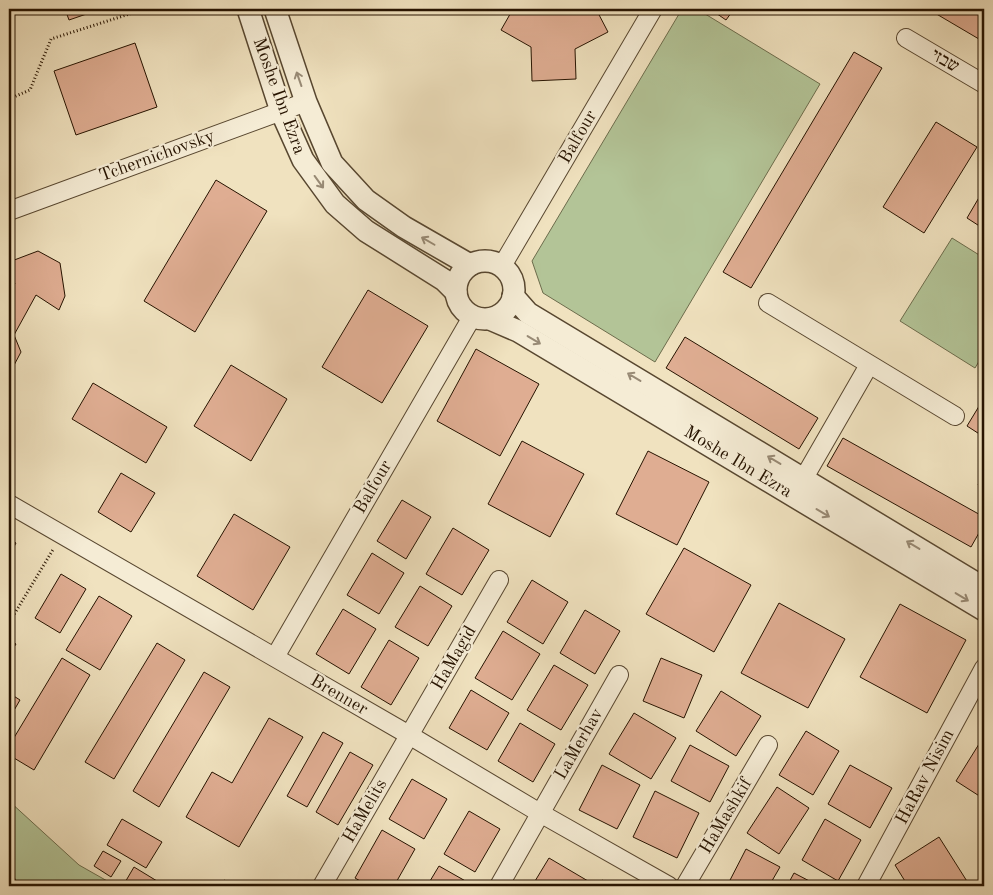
<svg xmlns="http://www.w3.org/2000/svg" width="993" height="895" font-family="'Old Standard TT','Frank Ruhl Libre',serif">
  <style>
    .green { fill: #b3c497; stroke: #6c6c4c }
    .building { fill: #dfad92; stroke: #261300 }
    .lines { fill: none; stroke-linecap: round; stroke-linejoin: round }
    .minor-casing { stroke: #584730; stroke-width: 20 }
    .tertiary-casing { stroke: #584730; stroke-width: 24 }
    .path { stroke: #261300; stroke-width: 3; stroke-dasharray: 1 2.5; stroke-linecap: butt }
    .minor { stroke: #f5ecd5; stroke-width: 18 }
    .tertiary { stroke: #f5ecd5; stroke-width: 21 }
    .oneway { stroke: #988a75 }
    .labels { text-anchor: middle; dominant-baseline: central; stroke-width: 4.5; stroke-linejoin: round; paint-order: stroke }
    .street-label { font-size: 18px; fill: #261300; stroke: #f5ecd5 }
  </style>
  <rect width="100%" height="100%" fill="#f0e2bf"/>
  <filter id="stains"><feTurbulence type="fractalNoise" baseFrequency=".004" numOctaves="4"/><feColorMatrix values="0 0 0 0 .2 0 0 0 0 .09 0 0 0 0 .02 0 0 0 .5 -.17"/></filter>
  <radialGradient id="worn" r=".72"><stop offset=".6" stop-color="#630" stop-opacity="0"/><stop offset="1" stop-color="#630" stop-opacity=".3"/></radialGradient>
  <g class="green">
    <path d="M682,9H697L820,84L655,362L543,293L532,261Z"/>
    <path d="M952,238L984,258V353L975,368L900,321Z"/>
    <path d="M9,801L79,865L116,886H9Z"/>
  </g>
  <g class="building">
    <path d="M65,9H101L69,20Z"/>
    <path d="M513,9H596L608,32L575,49L576,79L532,81L531,47L501,30Z"/>
    <path d="M710,9H734L726,20Z"/>
    <path d="M928,9H984V42Z"/>
    <path d="M135,43L157,107L76,135L54,71Z"/>
    <path d="M854,52L882,68L751,288L723,272Z"/>
    <path d="M936,122L977,147L924,233L883,207Z"/>
    <path d="M216,180L267,211L195,332L144,301Z"/>
    <path d="M984,189V229L967,218Z"/>
    <path d="M38,251L60,263L65,296L59,310L36,295L14,335L21,352L12,369L9,370V296L15,283L9,280V262Z"/>
    <path d="M368,290L428,326L382,403L322,367Z"/>
    <path d="M685,337L818,418L799,449L666,368Z"/>
    <path d="M476,349L539,384L500,456L437,421Z"/>
    <path d="M231,365L287,399L251,461L194,426Z"/>
    <path d="M93,383L167,427L146,463L72,419Z"/>
    <path d="M984,398V437L967,426Z"/>
    <path d="M843,438L984,517V524L971,547L827,466Z"/>
    <path d="M522,441L584,474L550,537L488,504Z"/>
    <path d="M648,451L709,482L677,545L616,514Z"/>
    <path d="M121,473L155,493L131,532L98,512Z"/>
    <path d="M984,475V489L978,485Z"/>
    <path d="M402,500L431,517L406,559L377,541Z"/>
    <path d="M234,514L290,547L253,610L197,576Z"/>
    <path d="M453,528L489,550L462,595L426,574Z"/>
    <path d="M9,539L16,543L9,556Z"/>
    <path d="M684,548L751,585L714,652L646,614Z"/>
    <path d="M372,553L404,573L379,614L347,595Z"/>
    <path d="M61,574L86,589L60,633L35,618Z"/>
    <path d="M532,580L568,602L543,644L507,622Z"/>
    <path d="M420,586L452,606L428,646L395,627Z"/>
    <path d="M99,596L132,616L100,670L66,650Z"/>
    <path d="M779,603L845,639L808,708L741,673Z"/>
    <path d="M900,604L966,640L927,713L860,677Z"/>
    <path d="M343,609L376,629L349,674L316,654Z"/>
    <path d="M585,610L620,631L595,674L560,653Z"/>
    <path d="M503,631L540,654L512,700L475,678Z"/>
    <path d="M9,640L16,644L9,655Z"/>
    <path d="M389,640L419,658L391,705L361,687Z"/>
    <path d="M157,643L185,660L114,779L85,762Z"/>
    <path d="M62,658L90,675L34,770L9,755V746Z"/>
    <path d="M661,658L702,675L684,718L643,701Z"/>
    <path d="M554,665L588,685L561,730L527,710Z"/>
    <path d="M204,672L230,687L159,807L133,791Z"/>
    <path d="M471,690L509,713L487,750L449,728Z"/>
    <path d="M721,691L761,716L736,756L696,731Z"/>
    <path d="M9,693L20,700L9,719Z"/>
    <path d="M634,713L676,738L651,779L609,754Z"/>
    <path d="M269,718L303,737L239,847L186,817L212,772L232,783Z"/>
    <path d="M520,723L555,744L533,782L498,761Z"/>
    <path d="M806,731L839,751L813,795L779,775Z"/>
    <path d="M323,732L343,743L307,807L287,796Z"/>
    <path d="M984,736V799L956,781Z"/>
    <path d="M690,745L729,766L710,802L671,781Z"/>
    <path d="M350,752L373,765L338,825L316,812Z"/>
    <path d="M602,765L640,785L617,829L579,810Z"/>
    <path d="M850,765L892,788L870,828L828,804Z"/>
    <path d="M412,779L447,799L424,839L389,819Z"/>
    <path d="M777,787L809,808L779,854L747,833Z"/>
    <path d="M655,791L699,813L677,858L633,837Z"/>
    <path d="M469,811L500,829L475,872L444,854Z"/>
    <path d="M122,819L162,842L146,868L107,845Z"/>
    <path d="M825,819L861,840L838,881L802,860Z"/>
    <path d="M382,830L415,849L394,886H369L355,878Z"/>
    <path d="M939,837L970,886H908L895,865Z"/>
    <path d="M746,849L780,867L769,886H727Z"/>
    <path d="M103,851L121,861L111,877L94,866Z"/>
    <path d="M549,858L588,881L585,886H532Z"/>
    <path d="M439,866L469,883L467,886H427Z"/>
    <path d="M134,867L157,881L154,886H127L124,884Z"/>
    <path d="M794,873L819,886H787Z"/>
    <path d="M224,880L235,886H220Z"/>
    <path d="M602,880L613,886H598Z"/>
  </g>
  <g class="lines">
    <g class="minor-casing">
      <g id="minor">
        <path d="M906,38L984,84"/>
        <path d="M9,211L306,102"/>
        <path d="M502,266L653,9"/>
        <path d="M768,303L955,416"/>
        <path d="M797,490L869,365"/>
        <path d="M9,504L409,735L540,813L669,886"/>
        <path d="M275,657L472,317"/>
        <path d="M322,886L499,580"/>
        <path d="M499,886L619,675"/>
        <path d="M685,886L768,745"/>
        <path d="M866,886L984,668"/>
      </g>
    </g>
    <g class="tertiary-casing">
      <g id="tertiary">
        <path d="M248,9L281,111L303,160L335,204L366,231L444,280L456,292"/>
        <path d="M275,9L306,102L332,163L366,200L404,227L470,265"/>
        <circle cx="485" cy="290" r="29"/>
        <path d="M513,296L528,313L984,588"/>
        <path d="M490,319L518,331L984,610"/>
      </g>
    </g>
    <g class="path">
      <path d="M9,99L30,90L51,39L145,9"/>
      <path d="M9,623L54,548"/>
      <path d="M9,875L21,886"/>
    </g>
    <use href="#minor" class="minor"/>
    <use href="#tertiary" class="tertiary"/>
  </g>
  <defs><path id="oneway-shaft" d="M-6 0H5M1.5-3L5.5 0L1.5 3" fill="none" stroke-width="1.6" stroke-linecap="round" stroke-linejoin="round" transform="scale(1.25)"/></defs>
  <g class="oneway">
    <use href="#oneway-shaft" transform="translate(299 79) rotate(-109)"/>
    <use href="#oneway-shaft" transform="translate(319 182) rotate(54)"/>
    <use href="#oneway-shaft" transform="translate(428 241) rotate(-150)"/>
    <use href="#oneway-shaft" transform="translate(534 340) rotate(31)"/>
    <use href="#oneway-shaft" transform="translate(634 377) rotate(-149)"/>
    <use href="#oneway-shaft" transform="translate(774 460) rotate(-149)"/>
    <use href="#oneway-shaft" transform="translate(823 513) rotate(31)"/>
    <use href="#oneway-shaft" transform="translate(913 545) rotate(-149)"/>
    <use href="#oneway-shaft" transform="translate(962 597) rotate(31)"/>
  </g>
  <g class="labels">
    <g class="street-label">
      <text transform="translate(945 61) rotate(30)">שבזי</text>
      <text transform="translate(279 96) rotate(70)">Moshe Ibn Ezra</text>
      <text transform="translate(578 137) rotate(-60)">Balfour</text>
      <text transform="translate(157 156) rotate(-20)">Tchernichovsky</text>
      <text transform="translate(738 462) rotate(31)">Moshe Ibn Ezra</text>
      <text transform="translate(373 487) rotate(-60)">Balfour</text>
      <text transform="translate(454 658) rotate(-60)">HaMagid</text>
      <text transform="translate(339 695) rotate(30)">Brenner</text>
      <text transform="translate(579 744) rotate(-60)">LaMerhav</text>
      <text transform="translate(925 777) rotate(-62)">HaRav Nisim</text>
      <text transform="translate(365 811) rotate(-60)">HaMelits</text>
      <text transform="translate(726 816) rotate(-59)">HaMashkif</text>
    </g>
  </g>
  <rect width="993" height="895" fill="none" stroke="#f0e2bf" stroke-width="30"/>
  <rect x="10" y="10" width="973" height="875" fill="none" stroke="#261300" stroke-width="2.5"/>
  <rect x="15" y="15" width="963" height="865" fill="none" stroke="#261300"/>
  <rect width="100%" height="100%" filter="url(#stains)"/>
  <rect width="100%" height="100%" fill="url(#worn)"/>
</svg>
